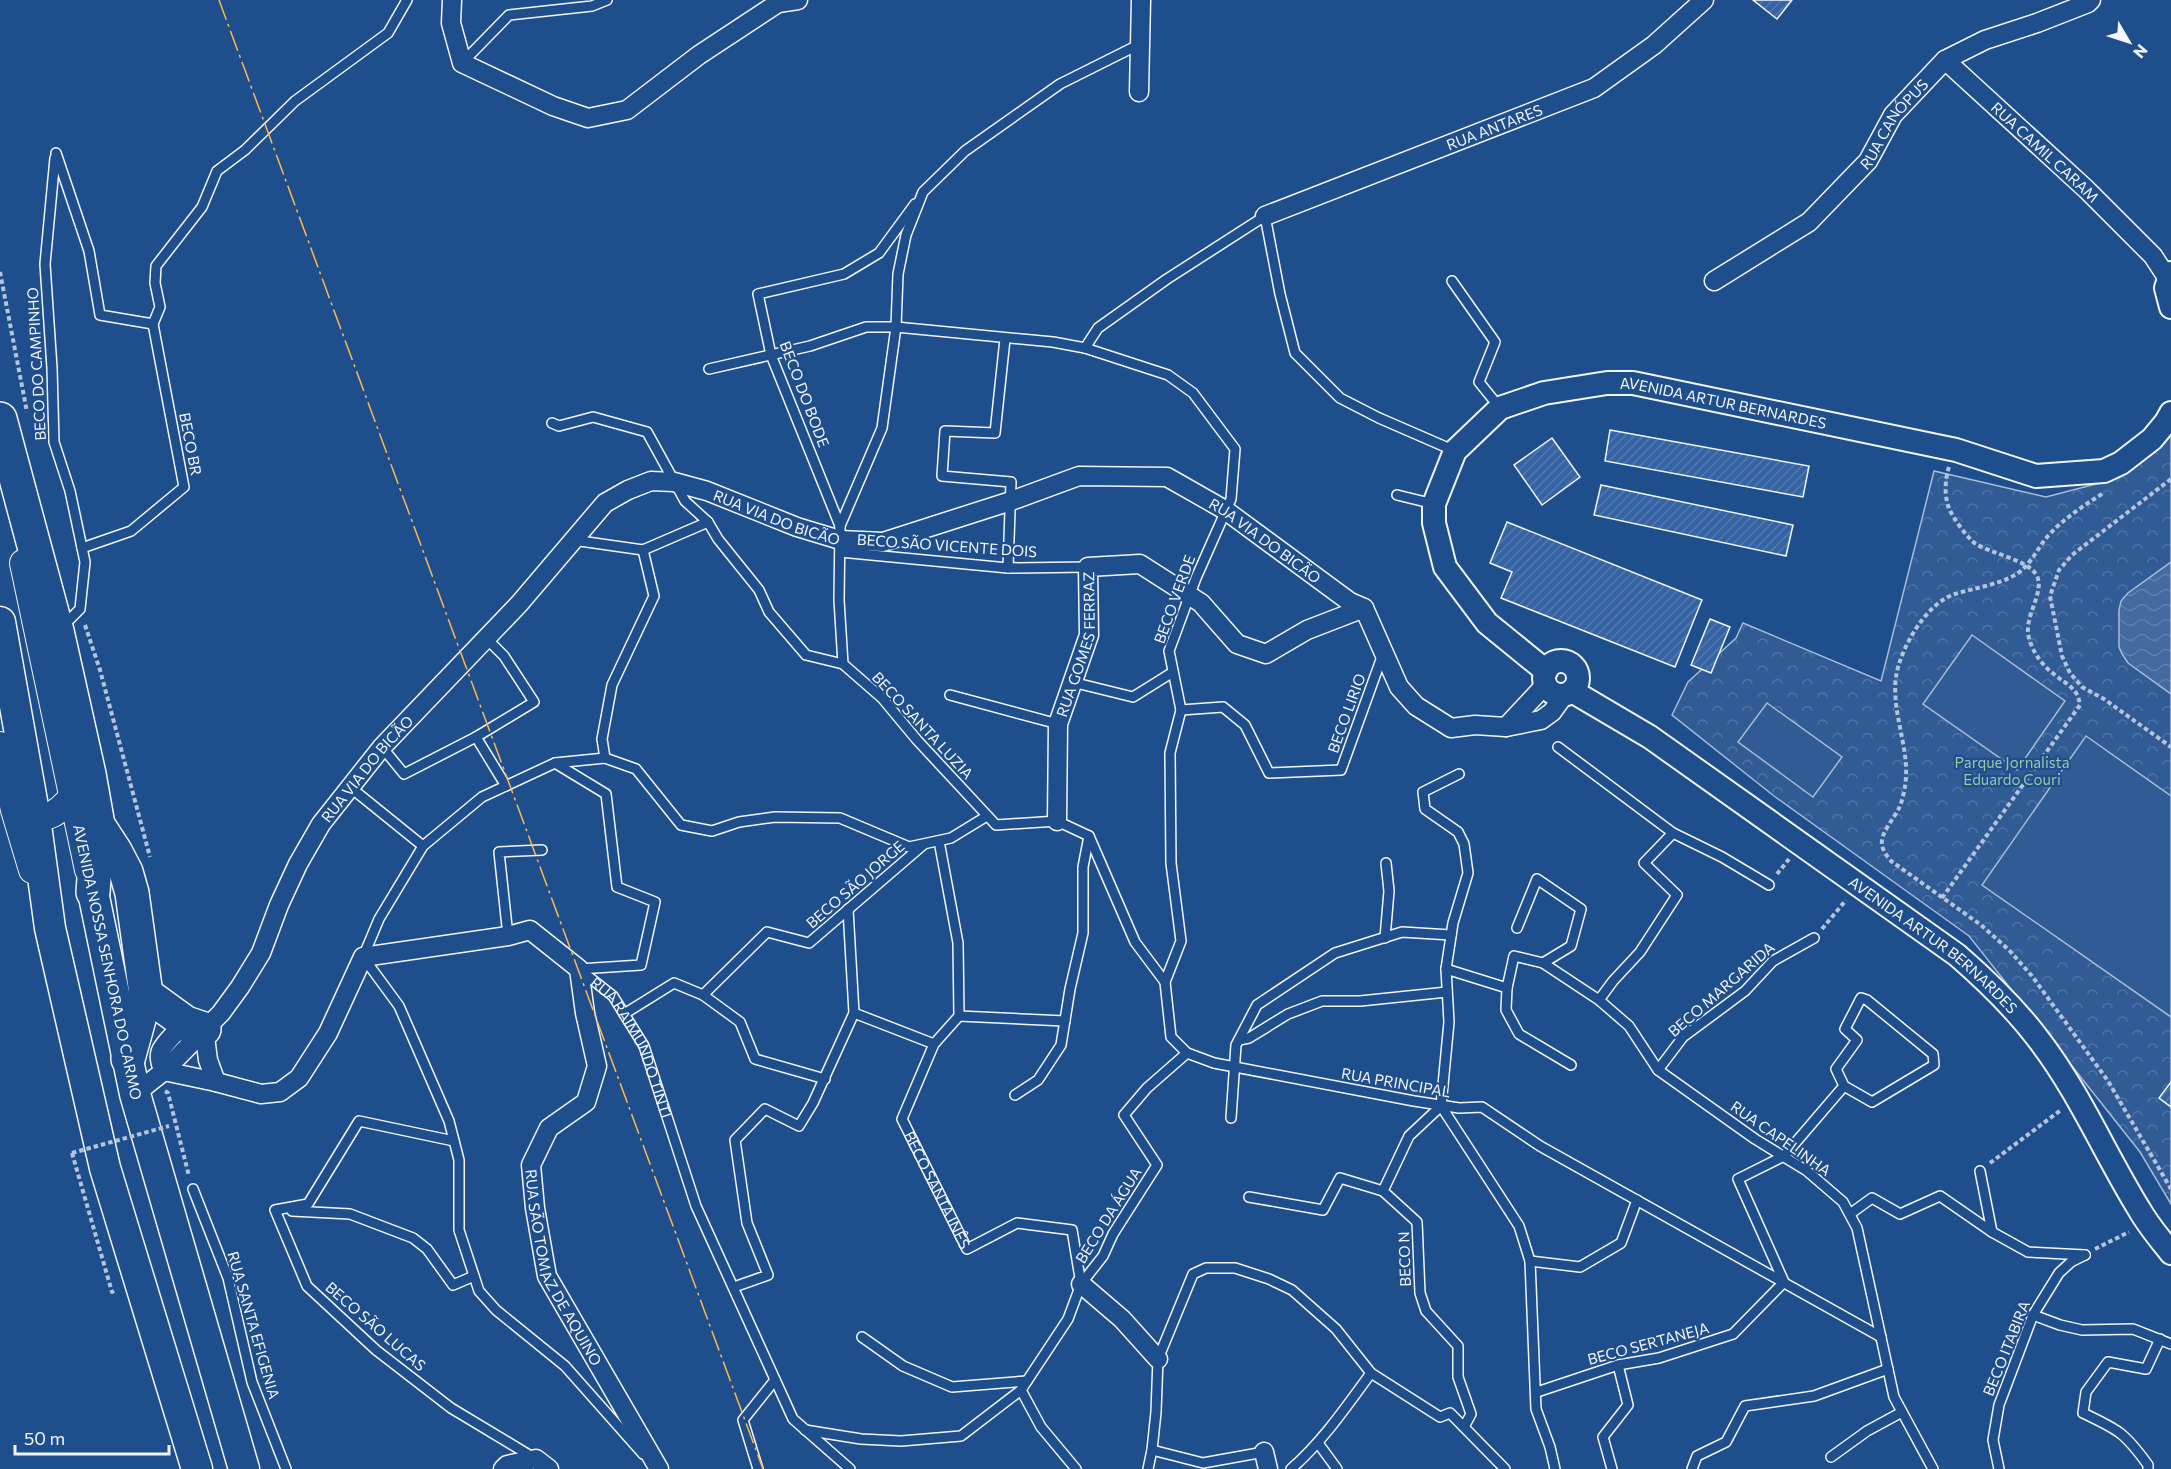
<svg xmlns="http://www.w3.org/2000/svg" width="2171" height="1469" font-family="Commissioner,sans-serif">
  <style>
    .park { fill: url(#park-crowns); stroke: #a8bbd7; stroke-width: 1.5 }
    .garden { fill: #305b95; stroke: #a8bbd7; stroke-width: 1.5 }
    .water { fill: url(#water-waves); stroke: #a8bbd7; stroke-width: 1.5 }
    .building { fill: url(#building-hatch); stroke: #f2f6ff; stroke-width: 1.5 }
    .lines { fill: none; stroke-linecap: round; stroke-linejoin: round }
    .service-casing { stroke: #f2f6ff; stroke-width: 12 }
    .minor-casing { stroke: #f2f6ff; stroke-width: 21 }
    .tertiary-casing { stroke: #f2f6ff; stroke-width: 26 }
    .secondary-casing { stroke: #f2f6ff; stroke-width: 28 }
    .primary-casing { stroke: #f2f6ff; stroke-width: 33 }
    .motorway-casing { stroke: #f2f6ff; stroke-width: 36 }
    .path { stroke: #b3c4dc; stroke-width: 4; stroke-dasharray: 4.5 3; stroke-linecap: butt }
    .service { stroke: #1f4e8c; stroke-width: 9 }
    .minor { stroke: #1f4e8c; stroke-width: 18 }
    .tertiary { stroke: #1f4e8c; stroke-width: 22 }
    .secondary { stroke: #1f4e8c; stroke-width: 26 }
    .primary { stroke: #1f4e8c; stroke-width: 30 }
    .motorway { stroke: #1f4e8c; stroke-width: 33 }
    .path-bridge { stroke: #b3c4dc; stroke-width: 4; stroke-dasharray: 4.5 3; stroke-linecap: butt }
    .power { stroke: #ffb74d; stroke-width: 1.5; stroke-dasharray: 21 4.5 3 4.5; stroke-linecap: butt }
    .labels { text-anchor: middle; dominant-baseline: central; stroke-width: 4.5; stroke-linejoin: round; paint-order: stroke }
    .street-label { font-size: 15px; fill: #f2f6ff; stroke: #1f4e8c }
    .park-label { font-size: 15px; fill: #97c8a6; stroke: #1f4e8c }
  </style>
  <defs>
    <pattern id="park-crowns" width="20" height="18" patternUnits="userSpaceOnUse" patternTransform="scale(1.5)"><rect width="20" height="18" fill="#305b95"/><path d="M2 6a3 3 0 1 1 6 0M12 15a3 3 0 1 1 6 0" fill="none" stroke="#4e73a5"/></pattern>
    <pattern id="water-waves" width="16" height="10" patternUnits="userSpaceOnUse" patternTransform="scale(1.5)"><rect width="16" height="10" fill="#446ba0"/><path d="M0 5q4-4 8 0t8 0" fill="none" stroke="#5f81ae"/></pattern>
    <pattern id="building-hatch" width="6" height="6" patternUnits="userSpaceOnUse" patternTransform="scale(1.5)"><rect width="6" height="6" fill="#3563a3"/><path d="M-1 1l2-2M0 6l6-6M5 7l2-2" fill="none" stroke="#537ab1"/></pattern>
  </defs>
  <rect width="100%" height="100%" fill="#1f4e8c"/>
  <path class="park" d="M2171,435V1204L2140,1152L1969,936L1774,796L1672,715L1688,682L1736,638L1743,623L1881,681L1934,471L2046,497L2115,479L2155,452Z"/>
  <g class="garden">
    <path d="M1972,635L2065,701L2017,770L1923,704Z"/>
    <path d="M1767,703L1842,757L1813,797L1738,742Z"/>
    <path d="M2086,736L2171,796V1017L1982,885Z"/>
  </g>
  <path class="water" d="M2171,562V694L2128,663L2122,654L2119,647V610L2121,601L2128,593Z"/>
  <g class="building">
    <path d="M1753,0H1792L1777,19Z"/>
    <path d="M1610,430L1809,466L1803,497L1605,461Z"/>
    <path d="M1552,438L1580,477L1542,505L1514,465Z"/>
    <path d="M1601,485L1793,525L1786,556L1594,515Z"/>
    <path d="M1507,522L1702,600L1675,667L1501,598L1512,572L1490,563Z"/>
    <path d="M1710,619L1730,627L1711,673L1691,665Z"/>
    <path d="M2171,1082V1107L2159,1098Z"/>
  </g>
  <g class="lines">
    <g class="service-casing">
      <g id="service">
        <path d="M1140,44L1060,84L965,151L923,192L906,235L898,274L896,327L882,428L840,526L839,600L843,664L882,698L917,740L996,825L1057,821L1089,836L1135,942L1165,982L1171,1037L1187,1053L1214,1063L1414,1101L1459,1108L1482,1107L1540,1146L1881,1337"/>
        <path d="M462,63L509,15L592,6L607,0"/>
        <path d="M56,153L89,251L100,315L153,324L160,307L155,283L156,266L202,207L217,171L245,150L295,101L388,33L407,0"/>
        <path d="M55,158L45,264L52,368L54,442L70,491L85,562L80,609L64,625"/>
        <path d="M1452,281L1495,342L1479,382L1500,408"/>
        <path d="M1005,339L995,433L945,431L942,476L1011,482L1008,568"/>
        <path d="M1085,348L1168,375L1193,393L1235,449L1231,499L1196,578L1169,651L1181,710L1170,753L1171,863L1181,941L1165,982"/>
        <path d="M709,369L810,346L866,327H896L1053,342L1085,348L1098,328L1167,279L1265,216L1280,294L1295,353L1340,398L1379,418L1455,451"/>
        <path d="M552,423L559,426L593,417L647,432L685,501L708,522L718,539L759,590L769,612L806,655L843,664"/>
        <path d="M1397,495L1434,504"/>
        <path d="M840,526L771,355L758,294L844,274L879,253L915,204"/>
        <path d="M573,540L643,550L708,522"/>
        <path d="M82,548L131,531L184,487L153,324"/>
        <path d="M840,552L1008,568L1088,567"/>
        <path d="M1072,682L1133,697L1173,672"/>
        <path d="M950,695L1058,724"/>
        <path d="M1181,710L1223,707L1245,725L1269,773L1341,770L1383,654"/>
        <path d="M476,737L534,702L504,656L486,638"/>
        <path d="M382,747L404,774L476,737L506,786"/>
        <path d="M1558,747L1673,833"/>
        <path d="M605,758L602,739L612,685L654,596L643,550"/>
        <path d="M555,763L606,794L617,887L655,902L641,965L579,969"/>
        <path d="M350,787L423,846"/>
        <path id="s1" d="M939,841L958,943L959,1016L934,1044L902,1119L967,1249L1017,1223L1072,1230L1081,1284"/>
        <path d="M508,936L499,852L542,850"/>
        <path d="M1385,938L1389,891L1386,863"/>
        <path d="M1543,963L1599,1000L1629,1026L1658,1070L1755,1139L1807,1171L1843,1202L1857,1228L1894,1397L1933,1469"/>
        <path d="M1446,969L1453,923L1468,873L1464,844L1458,832L1425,809L1423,792L1459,774"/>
        <path id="s2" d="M580,970L613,996L644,1046L696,1206L793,1419L850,1469"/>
        <path d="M1507,988L1506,1010L1519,1034L1571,1065"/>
        <path d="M703,995L740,1022L755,1059L825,1079"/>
        <path d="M1599,1000L1613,981L1640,952L1677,895L1644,863L1673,833L1722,857L1769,885"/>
        <path d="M854,1013L934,1044"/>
        <path d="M624,1014L674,983L703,995L767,932L809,943L923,845"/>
        <path d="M959,1016L1065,1021"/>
        <path d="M1239,1040L1249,1038L1288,1014L1322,1001H1360L1447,992"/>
        <path d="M1658,1070L1683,1037L1745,991L1773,961L1814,938"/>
        <path d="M1015,1095L1038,1080L1061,1045L1070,989L1083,933V867L1089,836"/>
        <path d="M1441,1106L1449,1022L1446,969L1507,988L1514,956L1543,963L1571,946L1581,909L1537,879L1517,928"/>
        <path d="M1441,1106L1519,1226L1530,1261L1536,1409L1550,1447L1555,1469"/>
        <path d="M1441,1106L1409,1136L1383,1191L1417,1222L1420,1293L1426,1311L1458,1346V1377L1471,1414L1464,1427"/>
        <path d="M1231,1118L1236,1045L1257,1005L1335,953L1402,932L1451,935"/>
        <path d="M454,1141L359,1121L308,1204L275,1210L307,1286L376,1350L451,1408L534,1458"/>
        <path d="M1980,1171L1992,1232"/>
        <path d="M193,1189L228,1278L252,1382L286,1469"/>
        <path d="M1249,1197L1323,1210L1340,1178L1383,1191"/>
        <path d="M292,1211L350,1214L413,1238L427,1249L453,1285L474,1276"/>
        <path d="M1850,1214L1872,1198L1900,1214L1940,1196L1992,1232L2028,1252L2085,1255"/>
        <path d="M1530,1261L1580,1267L1621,1243L1637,1200"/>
        <path d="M734,1287L768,1275L747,1223L735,1140L765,1109L799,1126L813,1103L854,1013L848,909"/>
        <path d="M2033,1315L2060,1325L2082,1330L2133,1329L2171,1344"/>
        <path d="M862,1337L903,1366L952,1387L1027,1381"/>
        <path d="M1021,1390L1041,1427L1076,1469"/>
        <path d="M1537,1392L1618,1365L1659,1358L1733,1334L1784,1282L1738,1179L1784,1156L1844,1086L1872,1102L1934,1065L1933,1054L1867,1000L1861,998L1845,1029L1857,1040L1836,1069L1844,1086"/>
        <path d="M805,1430L861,1439L901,1441L961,1436L1021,1390L1068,1319L1081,1284L1103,1256L1113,1234L1157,1165L1124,1115L1147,1088L1187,1053"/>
        <path d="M1318,1443L1337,1469"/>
        <path d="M1264,1452L1203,1463L1152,1450L1156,1412L1158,1359L1193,1274L1206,1268H1235L1269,1279L1292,1290L1336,1329L1371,1373L1440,1417L1450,1413L1505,1469"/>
        <path d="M643,1454L565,1366L496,1310L479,1291L459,1230V1160L449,1121L399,1006L363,957L379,919L423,846L482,797L555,763L605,758L636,769L681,825L712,831L739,822L775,817L840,818L909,847L951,838L987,816"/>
        <path d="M1831,1457L1867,1431L1902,1412"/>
        <path d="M758,1469L743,1420L775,1380"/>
        <path d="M1148,1469L1152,1450"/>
        <path d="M1291,1469C1323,1441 1346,1407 1371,1373"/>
        <path d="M1612,1469L1603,1437L1628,1405L1618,1365"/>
        <path d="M1692,1469L1697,1456L1726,1442L1745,1406L1814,1396L1888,1369"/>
        <path d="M1999,1469L1993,1440L1999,1405L2033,1315L2059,1273L2071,1262L2085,1255"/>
        <path d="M2148,1469V1465C2125,1433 2119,1430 2083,1413L2086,1392L2108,1362L2146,1369L2160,1339"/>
      </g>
    </g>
    <g class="minor-casing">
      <g id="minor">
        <path d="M452,0L451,23L462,63L553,106L588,118L627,110L699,55L778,3L798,0"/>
        <path id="s3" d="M1945,60L2086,189L2153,256L2168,279"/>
        <path d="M1139,92L1141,0"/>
        <path id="s4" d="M1265,216L1594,88L1654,45L1704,0"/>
        <path id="s5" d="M1714,281L1809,222L1868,161L1893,115L1945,60L1985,40L2037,23L2088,3L2091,0"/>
        <path d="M1506,727L1546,684"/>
        <path id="s6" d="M1057,821L1058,724L1089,635L1088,567L1140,564L1201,603L1237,644L1266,654L1307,630L1364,608"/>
        <path d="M204,1029L208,1060L216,1082"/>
        <path id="s7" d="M197,1030L176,1032C163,1046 154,1052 164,1071L216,1082L261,1094L280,1092L299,1078L328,1033L363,957L508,936L530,930L579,969L585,1013L597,1066L586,1102L549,1128L531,1165L535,1208L547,1276L659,1469"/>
        <path id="s8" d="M135,1094L164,1071L221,1013L240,987L261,953L279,905L298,864L321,824L382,747L519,604L605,503L628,490L651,481L674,482L707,491L797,527L840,540L883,542L1011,501L1079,476L1167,477L1225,510L1350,602L1364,608L1399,687L1416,706L1451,728L1475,725L1506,727L1541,720L1552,712L1565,694"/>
        <path d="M1081,1284L1122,1319L1158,1359"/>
        <path d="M1264,1452L1268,1469"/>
        <path d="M503,1469L507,1465L536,1459L549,1469"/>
      </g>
    </g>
    <g class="tertiary-casing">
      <g id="tertiary">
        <path d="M2171,273L2166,288L2171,307"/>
        <circle cx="1561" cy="678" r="17"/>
        <path id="s9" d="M1546,671L1487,623L1445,567L1434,523V504L1455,451L1500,408L1544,393L1607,383H1633L1956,450L2036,476L2104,471L2121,463L2152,439L2166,422L2171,413"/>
        <path id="s10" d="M1572,691L1650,737L1957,955C1987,981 2015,1008 2039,1040C2079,1092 2105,1154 2139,1209C2148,1225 2160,1239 2171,1253"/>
      </g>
    </g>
    <g class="secondary-casing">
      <g id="secondary">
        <path d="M23,563L88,870"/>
        <path d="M0,745L14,810L32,870"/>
        <path d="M17,811C44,821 53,819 72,797"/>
      </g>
    </g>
    <g class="primary-casing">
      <g id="primary">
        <path d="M0,622L35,818L50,928L105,1168L197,1469"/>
        <path d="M93,892L135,1094L244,1469"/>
      </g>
    </g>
    <g class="motorway-casing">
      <g id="motorway">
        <path d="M0,419L57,631L89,774L98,825L93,892"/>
        <path d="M98,825L115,851L126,872L132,893L146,994L186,1023L204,1029"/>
        <path d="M128,1059L146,994"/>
      </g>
    </g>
    <g class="path">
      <path d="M0,272L27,412"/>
      <path d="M2171,479L2072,555L2059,570L2050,596L2062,656L2070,673L2082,687L2104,699L2171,747"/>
      <path d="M2102,494C2083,506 2063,519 2048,536C2039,546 2033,560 2023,569C2009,583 1974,588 1955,594C1926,603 1900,649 1896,677C1891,714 1911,750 1905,786C1904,793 1902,802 1899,808C1894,819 1880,833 1882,845C1883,851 1887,856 1891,861L1981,925L2009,950L2032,976L2108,1081L2171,1189"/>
      <path d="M85,625L100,670L150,857"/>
      <path d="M1777,874L1789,859"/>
      <path d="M1942,898L2080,705C2078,688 2067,685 2055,675C2043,666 2033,653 2029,638C2023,617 2045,593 2037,576C2029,560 1992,554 1976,544C1969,540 1952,517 1949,508C1944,496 1945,479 1949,467"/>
      <path d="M1822,929L1846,900"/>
      <path d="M165,1091L168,1093L189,1176"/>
      <path d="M72,1153L112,1292L116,1290"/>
      <path d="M1990,1163L2061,1110"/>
      <path d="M2095,1249L2129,1232"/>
    </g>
    <use href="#service" class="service"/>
    <use href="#minor" class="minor"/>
    <use href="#tertiary" class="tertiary"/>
    <use href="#secondary" class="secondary"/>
    <use href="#primary" class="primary"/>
    <use href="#motorway" class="motorway"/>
    <path class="path-bridge" d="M72,1153L169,1126"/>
    <path class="power" d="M219,0L763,1469"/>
  </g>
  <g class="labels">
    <g class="street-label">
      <text stroke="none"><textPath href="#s5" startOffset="242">RUA CANÓPUS</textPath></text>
      <text stroke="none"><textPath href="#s4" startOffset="246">RUA ANTARES</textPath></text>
      <text stroke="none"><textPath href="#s3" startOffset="136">RUA CAMIL CARAM</textPath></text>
      <text transform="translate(36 364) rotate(-93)">BECO DO CAMPINHO</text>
      <text transform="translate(805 394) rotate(69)">BECO DO BODE</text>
      <text stroke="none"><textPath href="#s9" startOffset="558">AVENIDA ARTUR BERNARDES</textPath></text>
      <text transform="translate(191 444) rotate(79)">BECO BR</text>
      <text stroke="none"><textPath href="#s8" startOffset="945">RUA VIA DO BICÃO</textPath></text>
      <text stroke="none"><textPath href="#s8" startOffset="1467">RUA VIA DO BICÃO</textPath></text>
      <text transform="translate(947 545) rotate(4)">BECO SÃO VICENTE DOIS</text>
      <text transform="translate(1174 599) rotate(-70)">BECO VERDE</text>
      <text stroke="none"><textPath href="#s6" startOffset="180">RUA GOMES FERRAZ</textPath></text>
      <text transform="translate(1346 713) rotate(-70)">BECO LIRIO</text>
      <text transform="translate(923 725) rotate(47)">BECO SANTA LUZIA</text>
      <text stroke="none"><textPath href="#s8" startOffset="405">RUA VIA DO BICÃO</textPath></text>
      <text transform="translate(855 884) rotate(-41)">BECO SÃO JORGE</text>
      <text stroke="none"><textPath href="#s10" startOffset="442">AVENIDA ARTUR BERNARDES</textPath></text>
      <text transform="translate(108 962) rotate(78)">AVENIDA NOSSA SENHORA DO CARMO</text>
      <text transform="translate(1721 989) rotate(-41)">BECO MARGARIDA</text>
      <text stroke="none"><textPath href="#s2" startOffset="96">RUA RAIMUNDO TINTI</textPath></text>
      <text transform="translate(1396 1082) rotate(10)">RUA PRINCIPAL</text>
      <text transform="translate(1781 1138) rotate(35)">RUA CAPELINHA</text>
      <text stroke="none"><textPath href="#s1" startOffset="375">BECO SANTA INÊS</textPath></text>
      <text transform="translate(1108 1215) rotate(-58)">BECO DA ÁGUA</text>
      <text transform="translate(1404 1259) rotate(-92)">BECO N</text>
      <text stroke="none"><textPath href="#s7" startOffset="910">RUA SÃO TOMAZ DE AQUINO</textPath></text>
      <text transform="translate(254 1325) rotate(74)">RUA SANTA EFIGENIA</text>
      <text transform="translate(376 1326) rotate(41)">BECO SÃO LUCAS</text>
      <text transform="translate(1648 1343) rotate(-15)">BECO SERTANEJA</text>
      <text transform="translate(2006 1348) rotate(-68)">BECO ITABIRA</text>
    </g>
    <g class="park-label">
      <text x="2012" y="762">Parque Jornalista<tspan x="2012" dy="17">Eduardo Couri</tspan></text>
    </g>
  </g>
  <g transform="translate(2129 42) rotate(129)" stroke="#1f4e8c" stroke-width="4.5" paint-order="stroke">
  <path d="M0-4.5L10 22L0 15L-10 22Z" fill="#f2f6ff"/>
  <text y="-9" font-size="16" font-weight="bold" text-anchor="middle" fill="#f2f6ff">N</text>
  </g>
  <path d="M15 1445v9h154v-9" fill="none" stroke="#f2f6ff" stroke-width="3"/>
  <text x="24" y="1445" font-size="18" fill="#f2f6ff" stroke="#1f4e8c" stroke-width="4.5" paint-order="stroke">50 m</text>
</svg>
